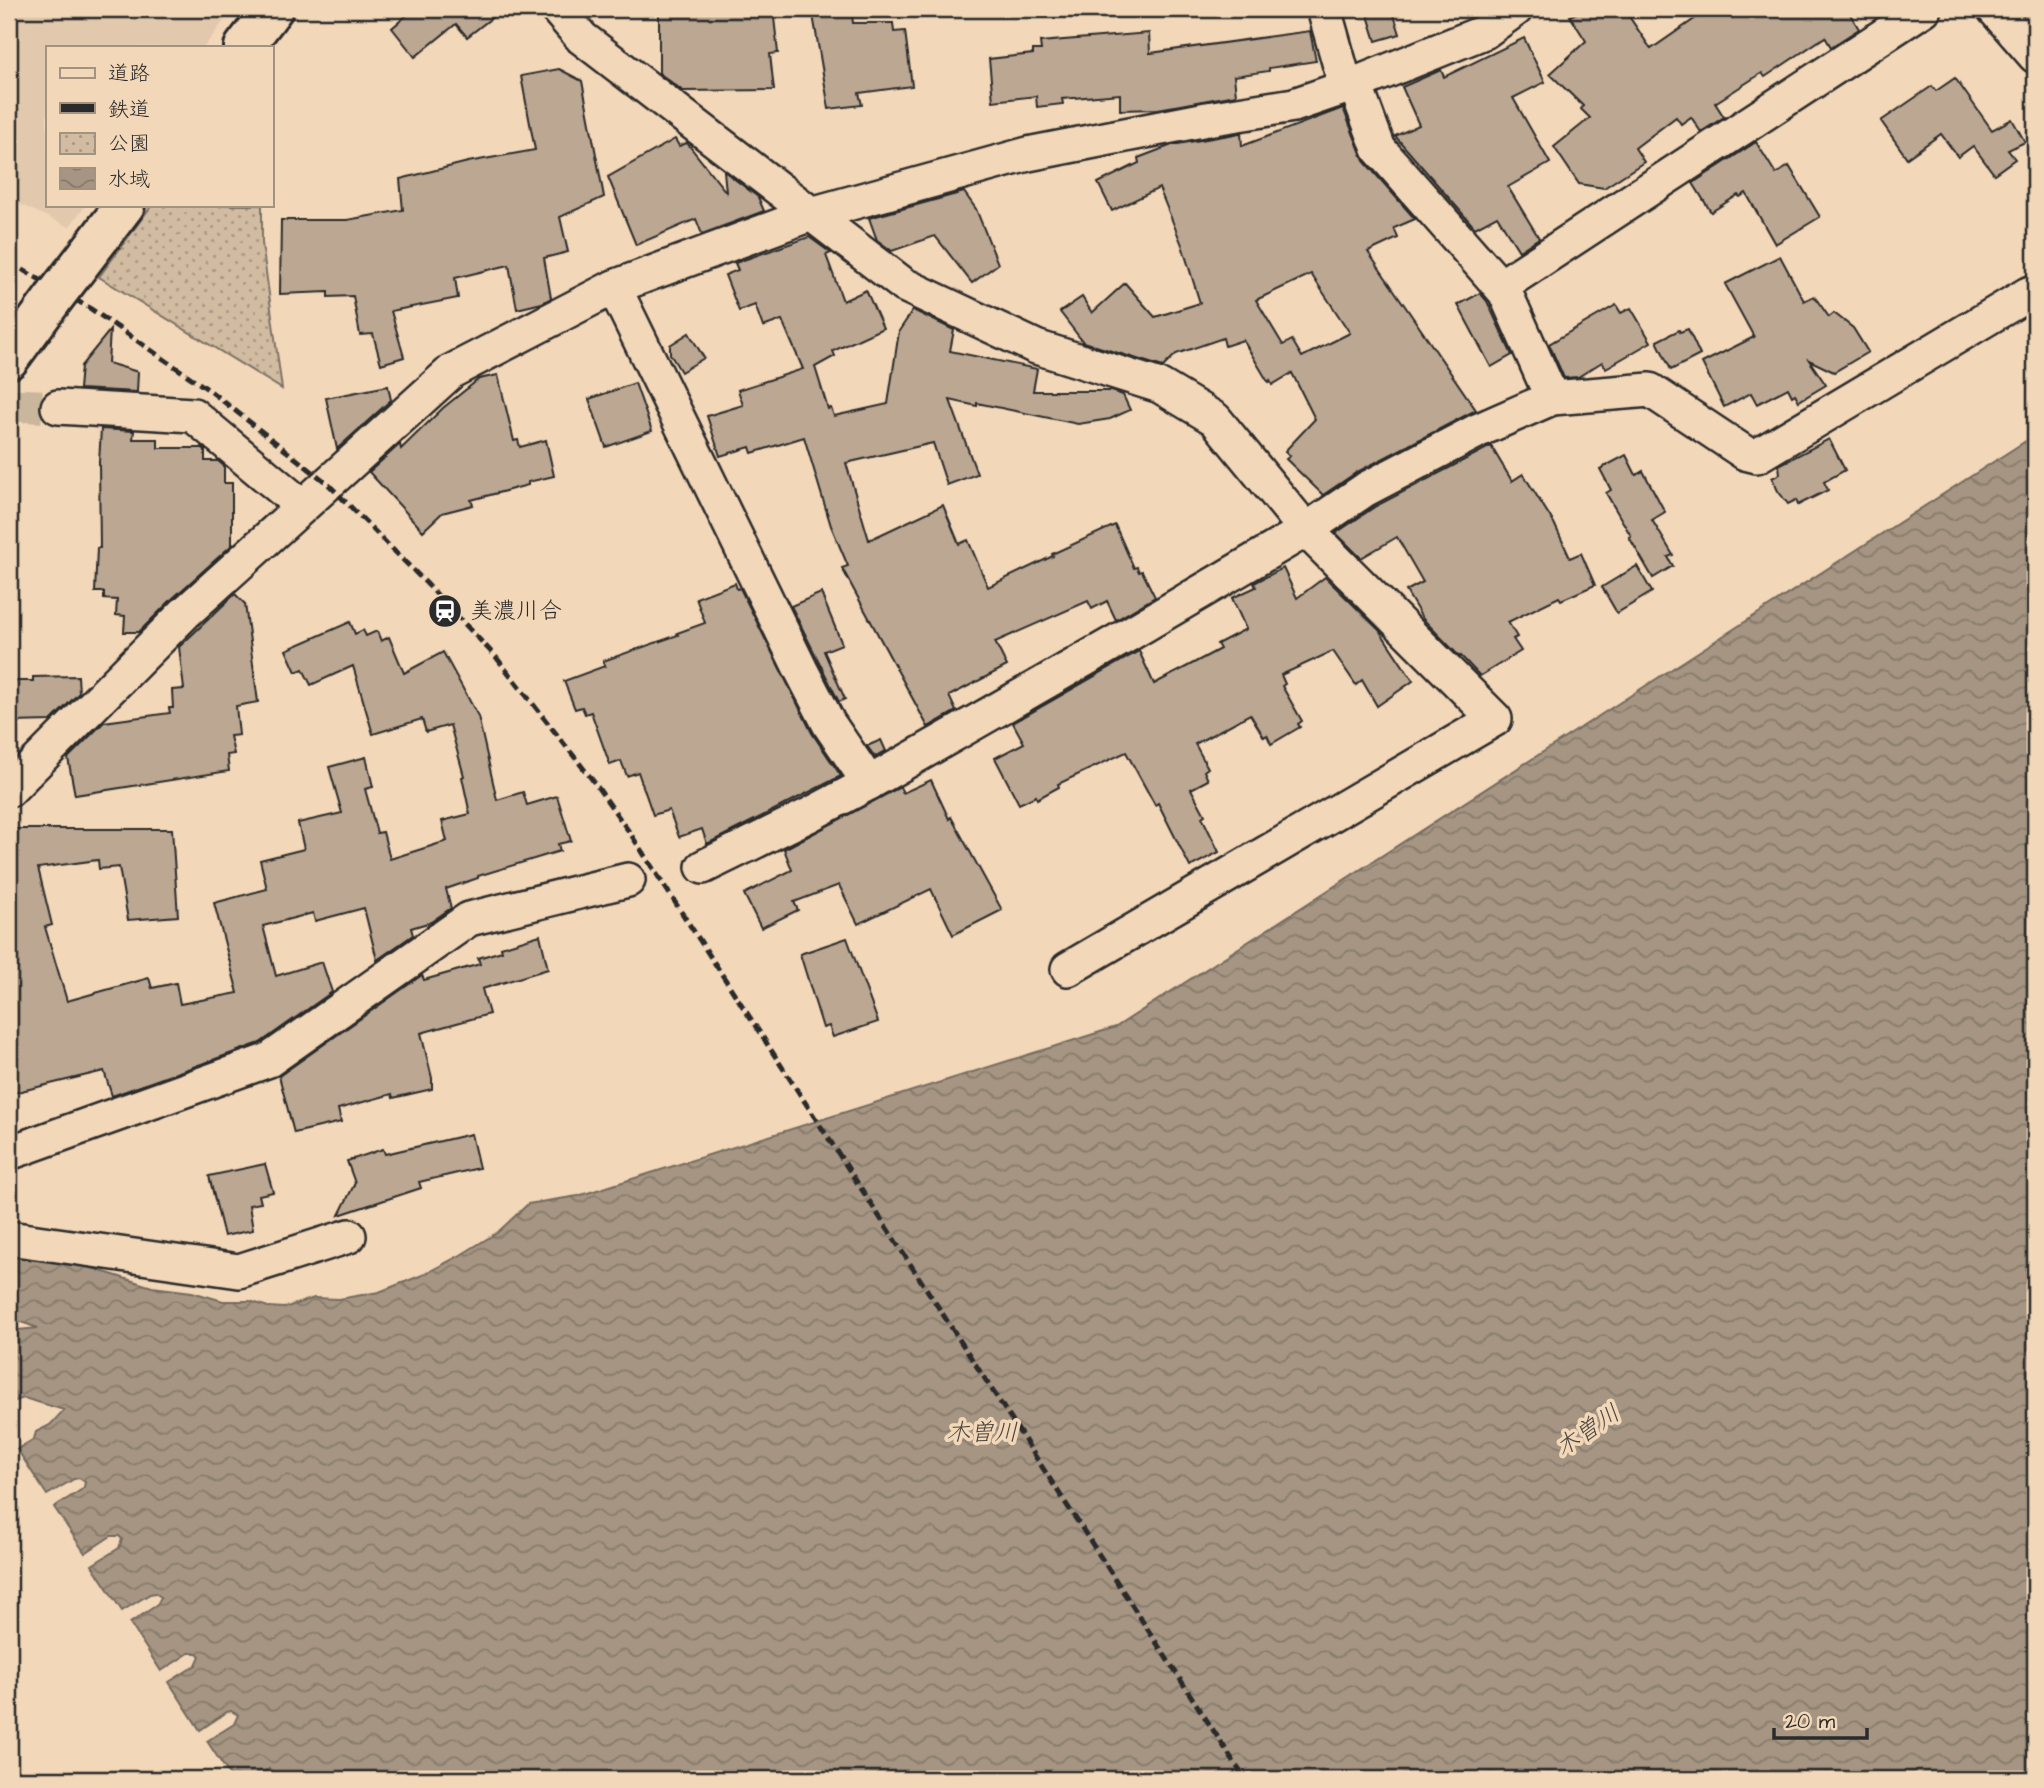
<svg xmlns="http://www.w3.org/2000/svg" width="2044" height="1788" font-family="'Architects Daughter','Klee One',sans-serif">
  <style>
    .built { fill: #e2c9ad }
    .park { fill: url(#park-dots); stroke: #7e7366; stroke-width: 2 }
    .water { fill: url(#water-waves); stroke: #746b5f; stroke-width: 2 }
    .building { fill: #bba792; stroke: #2b2b2b; stroke-width: 2; fill-rule: evenodd }
    .lines { fill: none; stroke-linecap: round; stroke-linejoin: round }
    .minor-tunnel { stroke: #cab59d; stroke-width: 33; stroke-dasharray: 33 17; stroke-linecap: butt }
    .minor-casing { stroke: #2b2b2b; stroke-width: 38 }
    .major-casing { stroke: #2b2b2b; stroke-width: 44 }
    .minor { stroke: #f2d7b9; stroke-width: 33 }
    .major { stroke: #f2d7b9; stroke-width: 38 }
    .rail { stroke: #2b2b2b; stroke-width: 5; stroke-dasharray: 10 5; stroke-linecap: butt }
    .major-bridge-casing { stroke: #2b2b2b; stroke-width: 44; stroke-linecap: butt }
    .major-bridge { stroke: #f2d7b9; stroke-width: 38 }
    .labels { text-anchor: middle; dominant-baseline: central; stroke-width: 7; stroke-linejoin: round; paint-order: stroke }
    .poi-label { font-size: 23px; fill: #2b2b2b; stroke: #f2d7b9; text-anchor: start }
    .water-label { font-size: 24px; font-style: italic; fill: #4a4641; stroke: #f2d7b9 }
  </style>
  <defs>
    <pattern id="park-dots" width="8" height="8" patternUnits="userSpaceOnUse" patternTransform="scale(1.75)"><rect width="8" height="8" fill="#d1bba1"/><path d="M2 2h.1M6 6h.1" fill="none" stroke="#aa9883" stroke-width="1.8" stroke-linecap="round"/></pattern>
    <pattern id="water-waves" width="16" height="10" patternUnits="userSpaceOnUse" patternTransform="scale(1.75)"><rect width="16" height="10" fill="#a59582"/><path d="M0 5q4-4 8 0t8 0" fill="none" stroke="#877a6b"/></pattern>
  </defs>
  <rect width="100%" height="100%" fill="#f2d7b9"/>
  <filter id="ink" filterUnits="userSpaceOnUse"><feTurbulence type="fractalNoise" baseFrequency=".0143" numOctaves="2"/><feDisplacementMap in="SourceGraphic" scale="14" xChannelSelector="R" yChannelSelector="G"/><feConvolveMatrix kernelMatrix="1 2 1 2 8 2 1 2 1" color-interpolation-filters="sRGB"/></filter>
  <g filter="url(#ink)">
    <path class="built" d="M9,9H233L204,47H47V205H86L69,227L9,199Z"/>
    <path class="park" d="M152,205H262V243L282,389L99,277Z"/>
    <path class="water" d="M2035,435V1779H274L275,1773L269,1769L250,1779H232L207,1741L234,1724L238,1715L231,1711L227,1712L200,1730L169,1682L196,1665L200,1656L197,1653H189L161,1671L130,1623L157,1605L161,1597L155,1593L150,1594L122,1611L92,1565L119,1548L122,1539L119,1536H111L85,1553L54,1507L81,1490L84,1487L85,1482L79,1478L74,1479L47,1495L17,1449L34,1439L36,1432L50,1425L64,1410L24,1398L9,1403V1331L38,1328L21,1322L9,1321V1251L82,1265L152,1287L192,1292L223,1301H250L268,1307L284,1308L314,1298L339,1299L379,1292L425,1274L459,1256L498,1232L528,1204L578,1196L1116,1027Z"/>
    <g class="building">
      <path d="M414,9H503L467,37L456,24L415,57L392,28Z"/>
      <path d="M694,9H773L778,53L770,54L774,90L683,91L659,73V11Z"/>
      <path d="M812,9H851L853,23H893L894,32L905,31L912,86L859,93L862,105L829,109Z"/>
      <path d="M1366,9H1392L1400,34L1376,41Z"/>
      <path d="M1585,9H1624L1651,49L1709,9H1847L1859,29L1831,47L1825,37L1765,77L1762,73L1715,103L1724,117L1701,132L1691,117L1681,124L1676,117L1635,148L1644,162L1604,188L1579,184L1554,147L1590,118L1581,109L1583,106L1550,74L1586,41L1570,16Z"/>
      <path d="M1310,31L1316,61L1269,68V71L1234,76L1236,95L1158,109L1120,110V94L1062,99L1063,104L1037,107L1036,96L993,101L989,59L1033,54V50H1041L1040,42L1149,33L1150,53Z"/>
      <path d="M1524,38L1545,82L1513,98L1550,163L1508,187L1539,238L1519,251L1497,216L1475,228L1395,136L1419,125L1402,87L1441,70L1444,77Z"/>
      <path d="M559,69L582,81L604,197L560,217L568,252L544,258L551,298L542,303L517,309L509,265L455,278L458,298L391,311L404,357L381,364L373,334L360,335L353,296L328,297V292L280,294L281,220H347L403,210L400,179L468,162L535,150L521,76Z"/>
      <path d="M1955,78L1992,130L2012,119L2025,142L2008,150L2015,159L1994,174L1973,146L1958,157L1941,134L1907,158L1881,121L1932,86L1936,91Z"/>
      <path d="M1343,108L1364,161L1415,219L1394,228L1398,238L1368,252L1476,410L1357,472L1323,495L1286,459L1290,456L1285,451L1315,419L1292,373L1272,385L1270,380L1268,382L1243,340L1225,346L1223,338L1176,354L1163,367L1083,342L1060,312L1082,297L1092,313L1125,283L1155,317L1200,303L1182,245L1159,188L1112,211L1098,183L1139,163L1138,158L1172,145L1241,133L1242,146ZM1311,274L1350,333L1302,357L1292,340L1283,345L1256,300Z"/>
      <path d="M675,139L679,146L687,143L726,192L724,171L758,197L764,211L702,234L696,219L636,245L608,177Z"/>
      <path d="M1756,142L1776,174L1789,166L1820,217L1775,244L1746,193L1740,197L1738,195L1711,212L1693,183Z"/>
      <path d="M964,192L976,209L998,264L972,283L935,236L892,251L877,240L869,218Z"/>
      <path d="M809,237L831,253L826,255L843,301L866,290L883,328L833,351L835,356L815,367L828,409L831,408L834,416L888,404L899,331L913,310L954,330L950,351L1037,369L1033,391H1111L1123,395L1130,410L1110,419L1078,424L977,403V406L950,400L977,474L947,485L933,443L846,463L869,540L943,505L959,544L968,540L988,587L1053,556L1052,554L1115,525L1134,568L1137,567L1139,572L1142,571L1155,597L1116,620L1107,601L1092,609L1088,601L995,642L1007,666L949,696L956,711L928,727L842,568L848,566L831,526L804,437L752,453L750,447L720,456L707,416L743,405L738,390L803,369L782,320L763,327L755,305L739,311L725,275L738,270L735,263Z"/>
      <path d="M1780,256L1804,301L1814,296L1829,317L1834,313L1853,328L1868,352L1834,372L1809,360L1826,385L1799,401L1795,394L1792,396L1788,388L1757,404L1751,393L1724,407L1702,363L1754,337L1725,284Z"/>
      <path d="M1480,293L1487,301L1512,355L1491,367L1458,305Z"/>
      <path d="M1616,305L1621,313L1631,308L1651,342L1606,368L1602,362L1578,377L1564,378L1549,344Z"/>
      <path d="M1688,329L1700,355L1671,370L1657,341L1679,330L1680,332Z"/>
      <path d="M110,330L108,363L138,372L137,392L79,389L81,366Z"/>
      <path d="M689,333L704,358L681,372L670,354V345Z"/>
      <path d="M498,375L514,441L518,440L520,447L546,440L554,476L528,482V485L471,500L473,505L442,513L423,531L369,472L400,444L401,449L443,408L479,379Z"/>
      <path d="M635,383L652,431L606,447L589,399Z"/>
      <path d="M388,386L391,400L337,449L326,398Z"/>
      <path d="M101,429L134,431L133,439H158V448H203L205,450V461H218L224,466V483H232V545L172,599L139,632H124L125,616L116,615L117,600L104,599V592H95L97,548H100L99,462Z"/>
      <path d="M1829,439L1845,470L1824,482L1828,490L1798,505L1796,500L1788,504L1778,491L1772,478L1780,474L1779,465Z"/>
      <path d="M1491,446L1512,481L1523,474L1554,523L1570,558L1581,553L1595,585L1561,600L1559,597L1508,622L1517,637L1513,639L1521,651L1480,676L1461,656L1460,657L1422,618L1406,591L1423,582L1397,537L1361,558L1336,533L1376,506Z"/>
      <path d="M1626,455L1636,475L1643,471L1665,512L1652,520L1673,555L1668,557L1673,566L1653,578L1629,537L1631,536L1606,493L1611,490L1600,469Z"/>
      <path d="M1637,566L1652,592L1617,613L1602,587Z"/>
      <path d="M1283,568L1297,598L1325,577L1379,630L1413,681L1377,706L1362,680L1356,685L1333,651L1281,675L1285,684L1282,686L1302,721L1298,724L1300,727L1271,744L1267,735L1264,737L1250,714L1195,744L1208,768L1204,771L1208,780L1191,789L1205,815L1202,817L1219,852L1190,867L1158,803L1155,805L1126,752L1058,784L1059,787L1037,799L1036,796L1019,804L995,758L1024,743L1013,723L1139,651L1154,684L1220,649L1217,644L1246,629L1232,598L1256,587L1254,583Z"/>
      <path d="M735,583L737,589L740,588L812,733L841,776L707,844L702,829L679,837L669,810L653,815L638,772L627,776L621,761L610,765L591,712L585,714L582,707L575,709L564,681L605,666L603,661L678,635L677,633L705,623L696,598Z"/>
      <path d="M821,593L842,644L824,651L845,699L839,702L791,606Z"/>
      <path d="M235,594L245,604L258,702L236,706L239,735L230,736L234,754L227,755L229,771L75,795L68,758L104,722L170,713L169,708H173L172,690L184,689L179,647Z"/>
      <path d="M350,622L355,634L363,630L366,636L377,631L381,641L389,637L404,673L443,652L478,716L497,800L523,792L527,805L557,796L571,841L558,844L560,851L478,876V878L446,889L451,908L431,922L411,928L413,935L377,960L364,908L315,921L313,913L263,926L276,976L322,962L332,992L260,1043L112,1096L104,1071L9,1094V829H172L178,916L128,920L119,867L99,869L98,860L38,868L52,925L45,927L67,1001L149,978L152,988L176,983L180,1004L238,993L214,903L267,889L260,860L304,849L298,823L342,813L329,767L366,757L373,787L365,789L377,833L383,832L390,859L447,841L442,821L470,814L462,777L464,776L450,725L426,732L422,719L373,734L353,666L311,685L303,669L296,672L286,650Z"/>
      <path d="M78,676L79,693L51,721L12,722L11,681H33V677Z"/>
      <path d="M881,740L886,751L875,757L867,746Z"/>
      <path d="M931,780L949,819L951,817L1002,910L953,935L931,889L858,924L839,885L794,902L798,910L761,928L744,894L792,870L784,849L900,787L903,793Z"/>
      <path d="M540,935L548,969L482,989L489,1014L421,1033L432,1078V1089L393,1098L392,1094L338,1109L341,1122L294,1133L279,1076L422,975L424,980L480,964L478,958L502,951L501,947Z"/>
      <path d="M847,938L878,1022L833,1037L829,1026L823,1028L800,954Z"/>
      <path d="M471,1134L479,1168L419,1182L421,1188L339,1215L355,1183L347,1161L383,1149L385,1154Z"/>
      <path d="M265,1164L273,1192L259,1195L261,1203L249,1205L253,1230L224,1236L209,1176Z"/>
    </g>
    <g class="lines">
      <path class="minor-tunnel" d="M9,405L58,407"/>
      <g class="minor-casing">
        <g id="minor">
          <path d="M557,9L582,38L904,285L1036,347L1160,386L1215,419L1306,530L1495,719L1068,969"/>
          <path d="M1324,9L1346,87"/>
          <path d="M1994,9L2035,56"/>
          <path d="M1501,286L1924,9"/>
          <path d="M614,287L801,670L829,724L869,783"/>
          <path d="M1552,398L1650,390L1745,453L1757,456L2028,294L2035,292"/>
          <path d="M58,407L193,415L302,506"/>
          <path d="M9,790L185,613L452,371L614,287L811,214L1028,154L1207,119L1294,105L1355,84L1484,32L1516,9"/>
          <path d="M703,867L809,815L869,783L1126,636L1306,530L1366,489L1479,430L1552,398L1505,292L1379,149L1355,84"/>
          <path d="M9,1153L269,1060L469,919L628,880"/>
          <path d="M9,1238L239,1271L349,1236"/>
        </g>
      </g>
      <g class="major-casing">
        <g id="major">
          <path d="M244,47L273,9"/>
          <path d="M73,273L125,205"/>
          <path d="M9,359L53,299"/>
        </g>
      </g>
      <use href="#minor" class="minor"/>
      <use href="#major" class="major"/>
      <path class="rail" d="M9,262L88,307L209,390L327,483L426,583L496,657L591,778L630,833L1245,1779"/>
      <g class="major-bridge-casing">
        <path id="major-bridge" d="M53,299L73,273"/>
      </g>
      <use href="#major-bridge" class="major-bridge"/>
    </g>
  </g>
  <defs>
    <g id="station-disc" transform="scale(1.75)"><circle r="9.5" fill="#2b2b2b" stroke="#f2d7b9"/><path d="M-3-6H3Q5-6 5-4V2Q5 4 3 4L4.5 6H3L1.5 4h-3L-3 6H-4.5L-3 4Q-5 4-5 2V-4Q-5-6-3-6ZM-3.5-4v3h7v-3ZM-3.5 1v1.5H-2V1ZM2 1v1.5H3.5V1Z" fill="#fff"/></g>
  </defs>
  <g fill-rule="evenodd">
    <use href="#station-disc" x="445" y="611"/>
  </g>
  <g class="labels">
    <g class="poi-label">
      <text x="470" y="611">美濃川合</text>
    </g>
    <g class="water-label">
      <text transform="translate(1588 1431) rotate(-34)">木曽川</text>
      <text x="982" y="1433">木曽川</text>
    </g>
  </g>
  <rect width="2044" height="1788" fill="none" stroke="#f2d7b9" stroke-width="35"/>
  <rect x="18" y="18" width="2009" height="1753" fill="none" stroke="#2b2b2b" stroke-width="2.5" filter="url(#ink)"/>
  <rect x="46" y="46" width="228" height="161" fill="#f2d7b9" stroke="#a29280" stroke-width="2"/>
  <rect x="60" y="68" width="35" height="10" fill="#f2d7b9" stroke="#a29280" stroke-width="2"/>
  <text x="108" y="80" font-size="21" fill="#2b2b2b">道路</text>
  <rect x="60" y="103" width="35" height="10" fill="#2b2b2b" stroke="#a29280" stroke-width="2"/>
  <text x="108" y="116" font-size="21" fill="#2b2b2b">鉄道</text>
  <rect x="60" y="133" width="35" height="21" fill="url(#park-dots)" stroke="#a29280" stroke-width="2"/>
  <text x="108" y="150" font-size="21" fill="#2b2b2b">公園</text>
  <rect x="60" y="168" width="35" height="21" fill="url(#water-waves)" stroke="#a29280" stroke-width="2"/>
  <text x="108" y="186" font-size="21" fill="#2b2b2b">水域</text>
  <path d="M1774 1728v10h93v-10" fill="none" stroke="#2b2b2b" stroke-width="3.5"/>
  <text x="1785" y="1728" font-size="21" fill="#2b2b2b" stroke="#f2d7b9" stroke-width="5" paint-order="stroke">20 m</text>
</svg>
